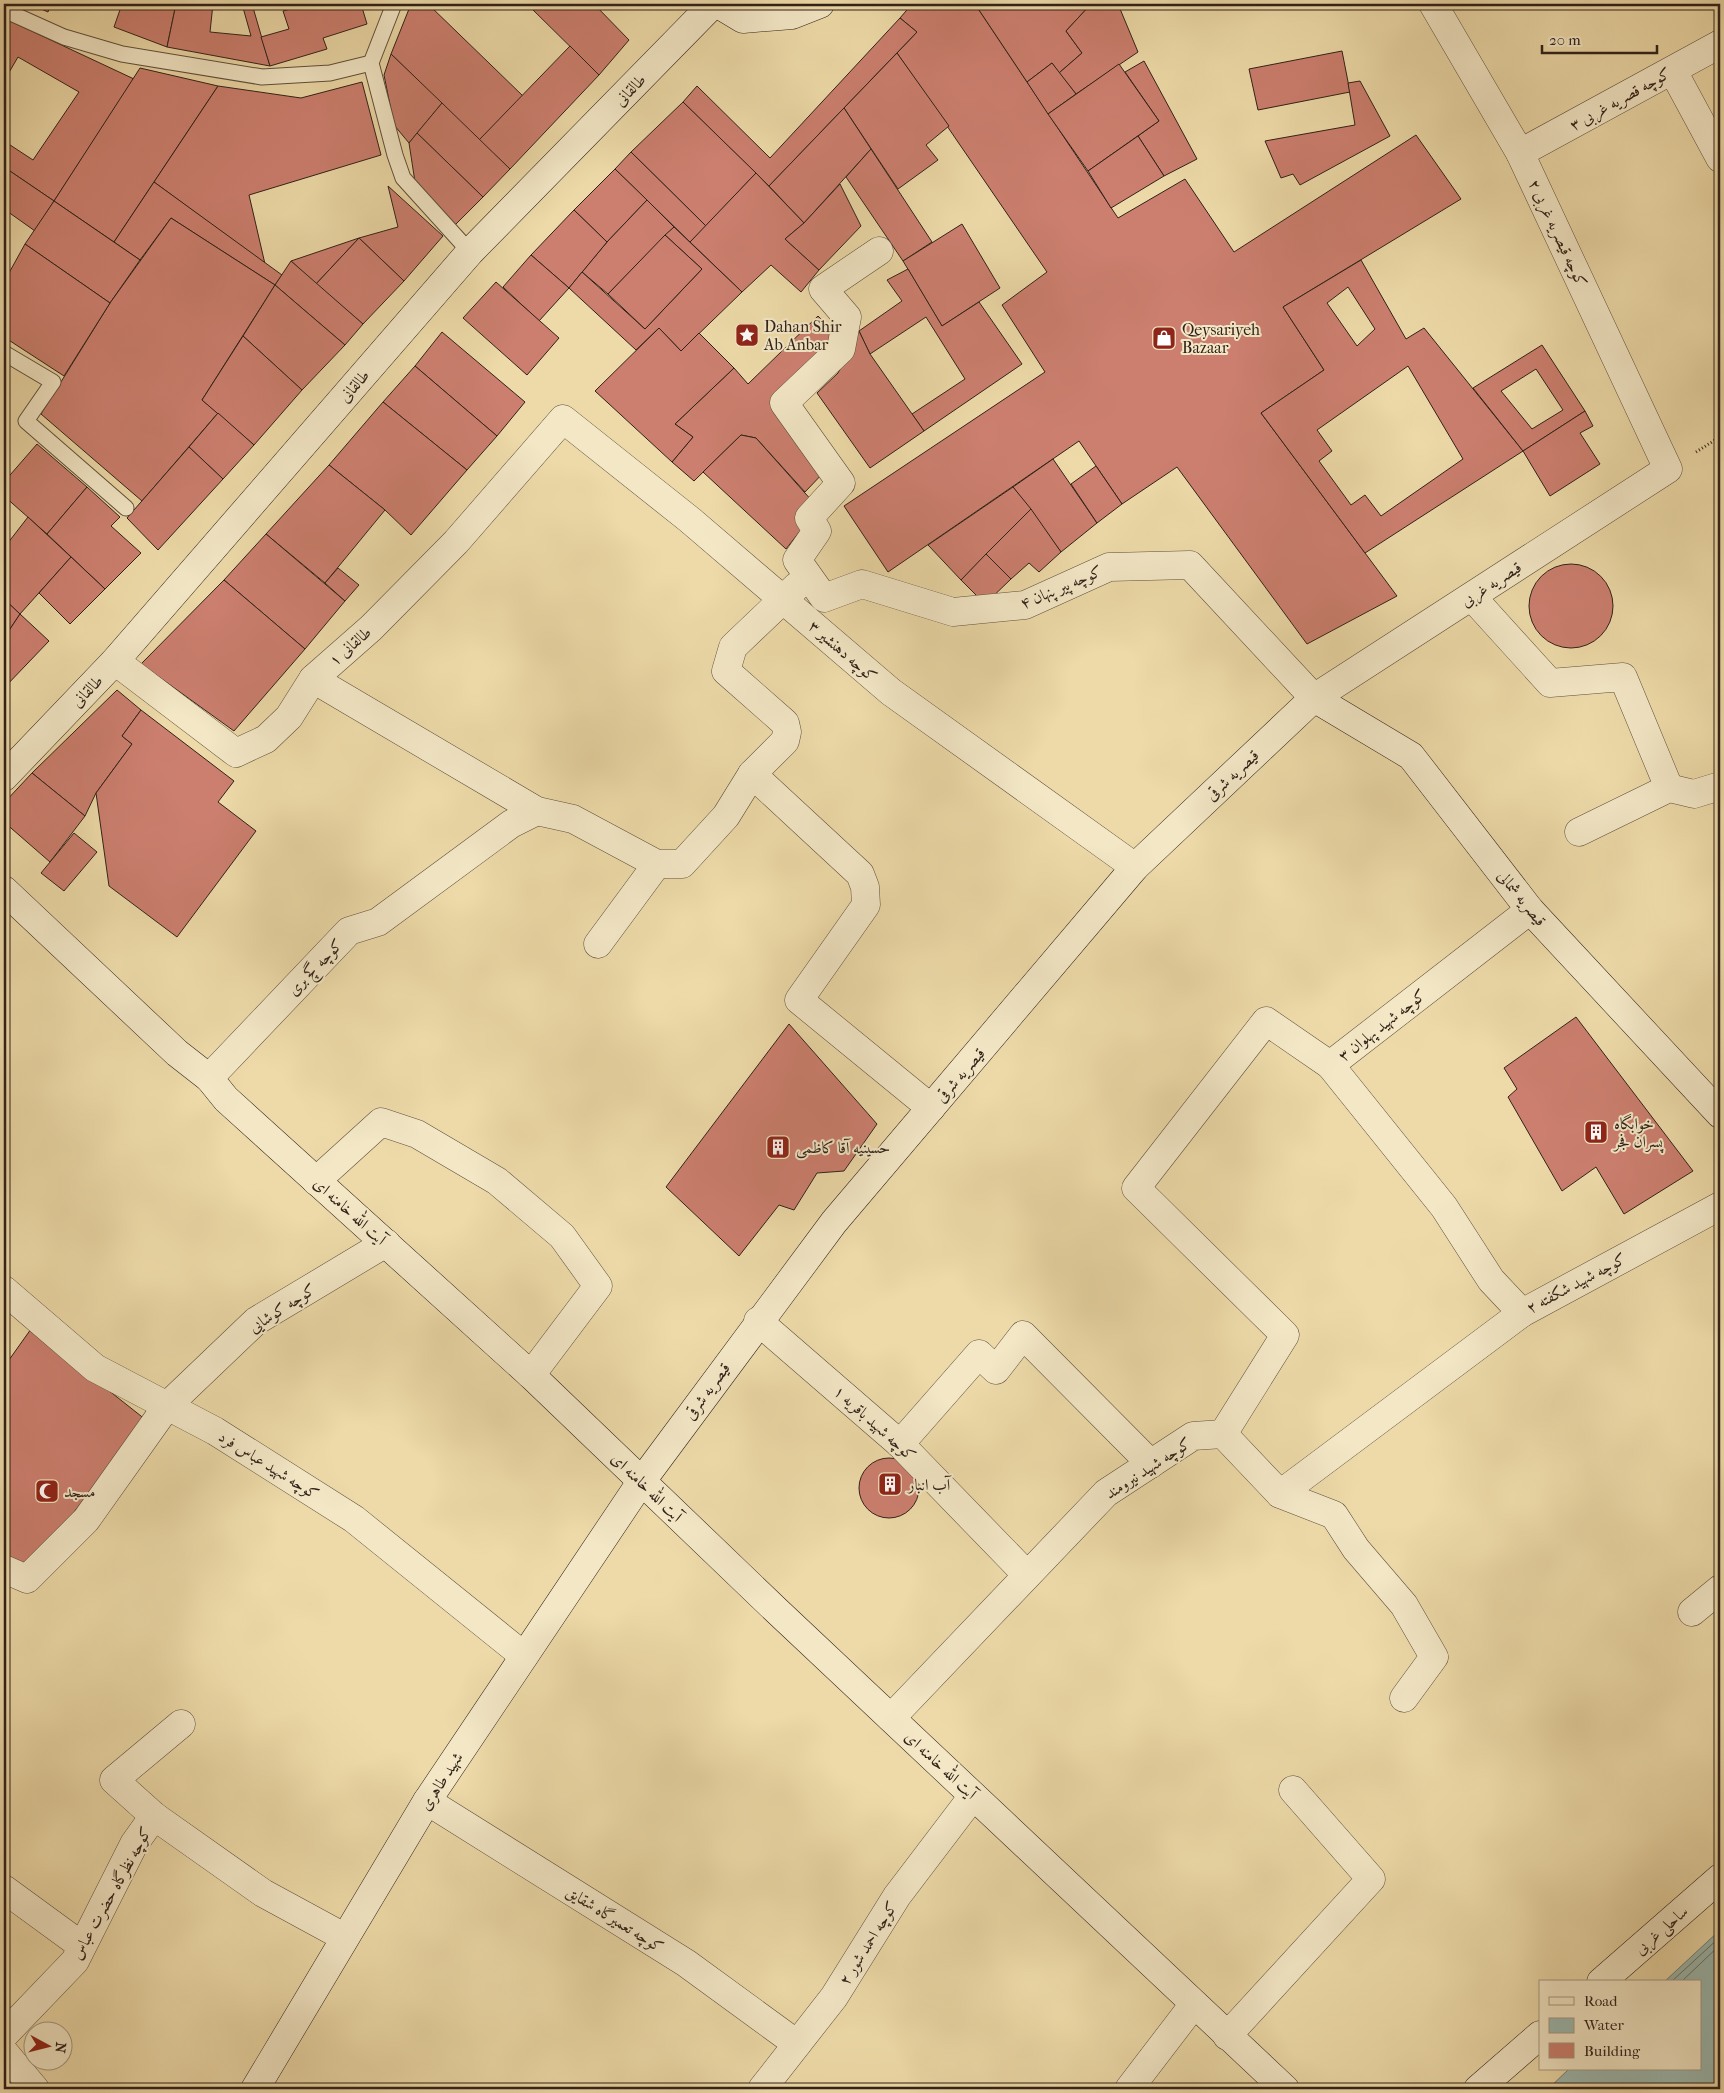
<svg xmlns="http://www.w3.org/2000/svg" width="1724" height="2093" font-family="'IM FELL French Canon',Amiri,serif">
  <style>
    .water { fill: #9bb9b0; stroke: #707c74 }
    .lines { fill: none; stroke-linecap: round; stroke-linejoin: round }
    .shore { stroke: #666d64; stroke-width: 1 }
    .building { fill: #cc7f6f; stroke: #302119; fill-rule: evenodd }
    .service-casing { stroke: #5f4f3d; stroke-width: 17 }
    .minor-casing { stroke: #5f4f3d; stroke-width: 29 }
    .secondary-casing { stroke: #302119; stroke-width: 29 }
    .path { stroke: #302119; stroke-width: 3; stroke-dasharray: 1 2.5; stroke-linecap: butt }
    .service { stroke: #f3e7c6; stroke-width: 15 }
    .minor { stroke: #f3e7c6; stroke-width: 28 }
    .secondary { stroke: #f3e7c6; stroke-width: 28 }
    .labels { text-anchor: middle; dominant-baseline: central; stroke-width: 4; stroke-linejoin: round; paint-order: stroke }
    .street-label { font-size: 16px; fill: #302119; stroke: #f3e7c6 }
    .poi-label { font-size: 16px; fill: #302119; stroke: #f3e7c6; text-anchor: start }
  </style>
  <rect width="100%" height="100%" fill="#eddaa8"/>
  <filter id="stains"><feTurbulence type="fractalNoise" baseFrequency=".004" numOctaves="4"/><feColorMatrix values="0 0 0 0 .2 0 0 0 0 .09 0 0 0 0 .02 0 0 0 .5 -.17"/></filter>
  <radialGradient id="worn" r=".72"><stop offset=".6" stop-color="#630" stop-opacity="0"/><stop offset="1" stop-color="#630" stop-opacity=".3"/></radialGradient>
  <path class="water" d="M1720,1930V2089H1548L1569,2069H1700V1982H1664Z"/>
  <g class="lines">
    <g class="shore">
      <path d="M1671,1982L1720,1937"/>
      <path d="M1681,1982L1720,1945"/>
    </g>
  </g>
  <g class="building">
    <path d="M30,4H51L48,12Z"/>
    <path d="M122,4H176L167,47L114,27Z"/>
    <path d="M176,4H213L210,32L251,36L242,4H252L270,66L167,47Z"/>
    <path d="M308,4H361L367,24L323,38L327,49L270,66L261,37L289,29L283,11Z"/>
    <path d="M411,4H428L523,96L479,140L391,54Z"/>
    <path d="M527,4H594L629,40L599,75Z"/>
    <path d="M912,4H935L942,10L947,4H975L1118,218L1185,179L1234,252L1416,135L1461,199L1283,307L1324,370L1261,413L1397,596L1307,644L1177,467L1122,504L1079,441L888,572L844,506L1045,372L1002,305L1047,272L897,53L917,32L900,18Z"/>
    <path d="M975,4H1091L1066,31L1082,53L1059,73L1052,63L1027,82Z"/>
    <path d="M1091,4H1118L1138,52L1076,94L1059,73L1082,53L1066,31Z"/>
    <path d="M900,18L917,32L769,186L683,102L697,86L770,158Z"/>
    <path d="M6,19L134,79L54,201L4,167V141L33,160L79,92L18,57L4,81V23Z"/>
    <path d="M570,46L599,75L510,169L479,140Z"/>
    <path d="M1342,51L1350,92L1258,110L1249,69Z"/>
    <path d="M897,53L949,126L926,145L938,160L898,189L844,108Z"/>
    <path d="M391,54L442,103L409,143L394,125L384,75Z"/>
    <path d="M1144,61L1197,159L1164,176L1138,136L1159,121L1125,72Z"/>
    <path d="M1052,63L1076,94L1048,114L1027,82Z"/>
    <path d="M1119,64L1159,121L1088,171L1048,114Z"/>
    <path d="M140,68L218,86L114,242L54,201Z"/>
    <path d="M1360,81L1390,136L1300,185L1293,174L1281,178L1265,141L1355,125L1348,83Z"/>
    <path d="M362,82L381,155L249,195L265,264L154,182L218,86L301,98Z"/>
    <path d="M683,102L756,173L706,226L631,152Z"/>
    <path d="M442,103L510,169L483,197L417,133Z"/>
    <path d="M844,108L871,149L804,223L769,186Z"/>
    <path d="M417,133L483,197L455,225L415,182L409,143Z"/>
    <path d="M1138,136L1164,176L1111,208L1088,171Z"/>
    <path d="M871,149L932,242L903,261L846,177Z"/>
    <path d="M631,152L706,226L690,242L615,169Z"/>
    <path d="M4,167L54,201L35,231L4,209Z"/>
    <path d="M615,169L647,200L607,242L574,210Z"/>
    <path d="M756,173L804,223L785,239L819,270L801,292L771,265L742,292L690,242Z"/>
    <path d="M154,182L282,275L275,285L171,218L140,260L114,242Z"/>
    <path d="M840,184L861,226L819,270L785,239L804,223Z"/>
    <path d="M388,186L443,236L404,281L359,238L398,227Z"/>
    <path d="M647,200L674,227L608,294L582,272L607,242Z"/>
    <path d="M54,201L140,260L110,303L25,244Z"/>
    <path d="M574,210L607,242L569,288L531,255Z"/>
    <path d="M171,218L275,285L202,400L218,413L142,501L41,414L110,303Z"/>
    <path d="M962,224L1000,288L942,326L903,261Z"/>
    <path d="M674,227L742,292L681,351L659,328L636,350L569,288L582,272L645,329L702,269L665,235Z"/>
    <path d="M665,235L702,269L645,329L608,294Z"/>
    <path d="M359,238L316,284L291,261Z"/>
    <path d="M359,238L404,281L363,324L316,284Z"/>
    <path d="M25,244L110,303L64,376L4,337V282Z"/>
    <path d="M531,255L569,288L539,321L503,287Z"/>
    <path d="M1361,260L1406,339L1424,328L1523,451L1365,553L1261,413L1324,370L1283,307ZM1348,287L1375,329L1357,346L1327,303ZM1408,366L1463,459L1381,516L1365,495L1351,505L1319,461L1332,451L1317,430Z"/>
    <path d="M291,261L363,324L345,345L275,285Z"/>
    <path d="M908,269L942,326L979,302L1022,364L924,431L912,414L965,379L926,317L870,354L859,331L902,301L887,280Z"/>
    <path d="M496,282L559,338L527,375L463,318Z"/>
    <path d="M275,285L345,345L302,390L243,336Z"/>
    <path d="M818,316L836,334L775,395L826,470L805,492L756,438L741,435L694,481L672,462L693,437L675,424L734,368L748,384Z"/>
    <path d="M659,328L681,351L699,333L734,368L675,424L693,437L672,462L595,391Z"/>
    <path d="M859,331L870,354L924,431L870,468L817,393L838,373Z"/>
    <path d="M442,332L525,402L497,436L415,366Z"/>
    <path d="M243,336L302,390L254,445L202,400Z"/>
    <path d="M1542,345L1585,411L1523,451L1473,388ZM1536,369L1563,410L1532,429L1501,391Z"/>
    <path d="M415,366L497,436L467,470L383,402Z"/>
    <path d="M383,402L467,470L411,535L385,510L329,465Z"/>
    <path d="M1585,411L1593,426L1580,433L1600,464L1550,496L1523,451Z"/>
    <path d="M218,413L254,445L223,479L189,447Z"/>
    <path d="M741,435L756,438L813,502L804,526L786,549L703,472Z"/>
    <path d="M37,444L87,487L47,534L4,496V482Z"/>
    <path d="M189,447L223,479L158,550L127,518Z"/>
    <path d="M1053,459L1097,523L1061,552L1013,487Z"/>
    <path d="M329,465L385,510L325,583L266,534Z"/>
    <path d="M1096,466L1122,504L1097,523L1071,484Z"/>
    <path d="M87,487L120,517L111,526L141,553L105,589L47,534Z"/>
    <path d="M1013,487L1031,509L961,580L928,545Z"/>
    <path d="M1031,509L1061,552L1039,572L1029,563L1011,579L986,554Z"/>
    <path d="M28,517L71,557L20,614L4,599V548Z"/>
    <path d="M266,534L345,601L305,649L224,580Z"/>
    <path d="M986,554L1011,579L985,604L961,580Z"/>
    <path d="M71,557L105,589L70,624L39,593Z"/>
    <circle cx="1571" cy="606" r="42"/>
    <path d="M338,568L359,585L345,601L325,583Z"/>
    <path d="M224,580L305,649L234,731L141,664Z"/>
    <path d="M4,599L20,614L4,638Z"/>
    <path d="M20,614L49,641L4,688V638Z"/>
    <path d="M117,690L141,710L122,736L132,744L96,793L85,816L32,773Z"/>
    <path d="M141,710L234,781L218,802L256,831L177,937L109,886L96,793L132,744L122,736Z"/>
    <path d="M32,773L85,816L50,862L4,822V803Z"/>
    <path d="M74,833L97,852L64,891L41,873Z"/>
    <path d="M1576,1017L1693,1171L1624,1214L1596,1167L1562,1191L1508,1097L1517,1089L1504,1068Z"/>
    <path d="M789,1024L877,1124L844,1171L817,1173L794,1210L779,1205L739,1256L666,1187Z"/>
    <path d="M31,1329L146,1420L28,1571L4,1562V1367Z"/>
    <circle cx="889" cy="1488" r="30"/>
  </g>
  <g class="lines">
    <g class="service-casing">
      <g id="service">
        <path d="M394,4L371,63L395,155L403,178L470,252"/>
        <path d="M4,10L64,37L122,54L262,77L330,73L371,63"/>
        <path d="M4,353L53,382L26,421L126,508"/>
      </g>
    </g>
    <g class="minor-casing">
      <g id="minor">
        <path d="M1673,71L1720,158"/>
        <path d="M1520,153L1720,44"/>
        <path d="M879,251L823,289L847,317L841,349L784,403L841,483L809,518L817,531L797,560L824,598L862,584L953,612L1025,605L1109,567L1190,565L1314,698L1668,469L1520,153L1433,4"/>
        <path d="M1472,597L1550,683L1623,677L1669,788"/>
        <path d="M115,661L236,753L266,739L289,717L313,679L371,628L456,542L563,419L690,520L891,692L1135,867"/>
        <path d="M313,679L537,811L573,819L657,864H682L726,816L752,774L785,741L787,732L785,723L726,671L733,647L797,586"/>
        <path d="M752,774L860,874L865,887L866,905L799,1000L931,1108"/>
        <path d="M1579,832L1669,788L1694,794L1720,786"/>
        <path d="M1530,910L1330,1065L1444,1207L1491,1280L1522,1313L1720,1206"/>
        <path d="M598,944L657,864"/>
        <path d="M209,1078L349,931L378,922L511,824L537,811"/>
        <path d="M316,1181L381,1122L417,1134L497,1181L562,1236L598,1286L531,1375"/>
        <path d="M4,1290L95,1368L215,1431L354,1519L524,1656"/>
        <path d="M758,1321L900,1444L1027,1575"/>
        <path d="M1223,1434L1285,1335L1136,1188L1266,1021L1330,1065"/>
        <path d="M900,1444L979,1354L996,1370L1023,1335L1151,1464"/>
        <path d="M1280,1494L1522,1313"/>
        <path d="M4,1569L27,1579L86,1520L167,1406L256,1321L386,1243"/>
        <path d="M1692,1612L1720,1589"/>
        <path d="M891,1718L1106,1493L1193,1436L1223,1434L1280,1494L1334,1515L1356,1549L1404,1605L1434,1657L1404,1698"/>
        <path d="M181,1724L114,1780L154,1816L263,1893L344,1937"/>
        <path d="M427,1801L686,1963L797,2044"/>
        <path d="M4,1889L82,1946"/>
        <path d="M4,2035L75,1961L134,1844L154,1816"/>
        <path d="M1227,2036L1371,1879L1293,1790"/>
        <path d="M4,2052L35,2089"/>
        <path d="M762,2089L834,1997L897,1896L973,1796"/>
        <path d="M1129,2089L1194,2004"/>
      </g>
    </g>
    <g class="secondary-casing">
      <g id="secondary">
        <path d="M718,4L743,19L792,15L820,4"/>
        <path d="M4,777L115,661L470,252L713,4"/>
        <path d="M4,890L177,1053L209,1078L226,1099L531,1375L776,1610L1285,2089"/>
        <path d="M1601,1982L1720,1878"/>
        <path d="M255,2089L427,1801L641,1482L834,1222L1135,867L1314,698L1411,756L1530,910L1720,1114"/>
        <path d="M1478,2089L1540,2035"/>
      </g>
    </g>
    <path class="path" d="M1696,452L1720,437"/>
    <use href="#service" class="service"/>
    <use href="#minor" class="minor"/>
    <use href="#secondary" class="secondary"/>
  </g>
  <defs>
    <g id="sight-square" transform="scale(1.25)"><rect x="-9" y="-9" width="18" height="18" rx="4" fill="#8f2418" stroke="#f3e7c6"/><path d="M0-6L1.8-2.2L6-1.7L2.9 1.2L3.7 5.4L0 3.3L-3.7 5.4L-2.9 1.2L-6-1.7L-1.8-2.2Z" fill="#fff"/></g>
    <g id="shop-square" transform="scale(1.25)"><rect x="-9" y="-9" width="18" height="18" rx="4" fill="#8f2418" stroke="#f3e7c6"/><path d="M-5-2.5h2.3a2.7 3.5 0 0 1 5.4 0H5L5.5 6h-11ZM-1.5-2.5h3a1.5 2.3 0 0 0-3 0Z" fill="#fff"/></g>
    <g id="building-square" transform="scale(1.25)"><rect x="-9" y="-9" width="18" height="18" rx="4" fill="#8f2418" stroke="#f3e7c6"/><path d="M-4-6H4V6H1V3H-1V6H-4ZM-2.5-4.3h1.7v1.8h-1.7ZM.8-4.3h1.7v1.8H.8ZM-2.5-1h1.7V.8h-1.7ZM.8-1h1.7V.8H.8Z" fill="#fff"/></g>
    <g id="mosque-square" transform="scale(1.25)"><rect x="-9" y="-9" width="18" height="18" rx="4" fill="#8f2418" stroke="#f3e7c6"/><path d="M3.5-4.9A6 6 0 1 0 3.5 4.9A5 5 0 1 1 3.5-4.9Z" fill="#fff"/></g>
  </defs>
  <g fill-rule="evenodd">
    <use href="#sight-square" x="747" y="335"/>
    <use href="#shop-square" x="1164" y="338"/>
    <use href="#building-square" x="1596" y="1132"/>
    <use href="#building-square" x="778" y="1147"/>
    <use href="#building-square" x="890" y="1484"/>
    <use href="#mosque-square" x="47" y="1491"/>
  </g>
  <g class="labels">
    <g class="street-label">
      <text transform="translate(630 90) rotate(-46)">طالقانی</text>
      <text transform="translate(1620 99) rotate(-29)">کوچه قصریه غربی ۳</text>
      <text transform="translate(1558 233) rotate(65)">کوچه قیصریه غربی ۲</text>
      <text transform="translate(354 386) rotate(-49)">طالقانی</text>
      <text transform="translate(1491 584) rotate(-33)">قیصریه غربی</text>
      <text transform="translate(1061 587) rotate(-23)">کوچه پیر پنهان ۴</text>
      <text transform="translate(350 646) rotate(-41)">طالقانی ۱</text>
      <text transform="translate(843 651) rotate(41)">کوچه دهنشیر ۳</text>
      <text transform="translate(87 691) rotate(-46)">طالقانی</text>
      <text transform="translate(1232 775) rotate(-43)">قیصریه شرقی</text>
      <text transform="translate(1522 898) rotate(51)">قیصریه شمالی</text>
      <text transform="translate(315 967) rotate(-46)">کوچه گچ بری</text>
      <text transform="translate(1382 1025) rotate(-38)">کوچه شهید پهلوان ۳</text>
      <text transform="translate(960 1075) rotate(-49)">قیصریه شرقی</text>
      <text transform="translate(350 1211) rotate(42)">آیت الله خامنه ای</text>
      <text transform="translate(1576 1283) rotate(-28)">کوچه شهید شکفته ۲</text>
      <text transform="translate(282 1308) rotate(-33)">کوچه کوشایی</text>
      <text transform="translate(707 1391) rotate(-54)">قیصریه شرقی</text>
      <text transform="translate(875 1423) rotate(42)">کوچه شهید باقریه ۱</text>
      <text transform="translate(269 1465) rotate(32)">کوچه شهید عباس فرد</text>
      <text transform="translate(1148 1468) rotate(-33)">کوچه شهید نیرومند</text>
      <text transform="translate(647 1487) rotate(44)">آیت الله خامنه ای</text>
      <text transform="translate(941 1765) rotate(43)">آیت الله خامنه ای</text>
      <text transform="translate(441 1781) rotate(-57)">شهید طاهری</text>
      <text transform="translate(111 1893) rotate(-61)">کوچه نظرگاه حضرت عباس</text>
      <text transform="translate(615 1919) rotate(32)">کوچه تعمیرگاه شقایق</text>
      <text transform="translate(1661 1930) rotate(-41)">ساحلی غربی</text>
      <text transform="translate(868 1943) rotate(-58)">کوچه احمد شور ۲</text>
    </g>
    <g class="poi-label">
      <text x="764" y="326">Dahan Shir<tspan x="764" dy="18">Ab Anbar</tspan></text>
      <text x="1182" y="329">Qeysariyeh<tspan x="1182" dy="18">Bazaar</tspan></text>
      <text x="1614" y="1123">خوابگاه<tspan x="1614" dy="18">پسران فجر</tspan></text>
      <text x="796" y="1147">حسینیه آقا کاظمی</text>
      <text x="908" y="1484">آب انبار</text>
      <text x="64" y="1491">مسجد</text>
    </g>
  </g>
  <rect width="1724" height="2093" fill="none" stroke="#eddaa8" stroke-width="20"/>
  <rect x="5" y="5" width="1714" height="2083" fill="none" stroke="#302119" stroke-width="2.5"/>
  <rect x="10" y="10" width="1704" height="2073" fill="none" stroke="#302119"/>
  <rect x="1539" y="1980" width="162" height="90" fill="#f3e7c6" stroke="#a59881"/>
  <rect x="1549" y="1997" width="25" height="8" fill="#f3e7c6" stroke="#a59881"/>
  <text x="1584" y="2006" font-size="15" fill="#302119">Road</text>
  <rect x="1549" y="2018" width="25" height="15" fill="#9bb9b0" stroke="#a59881"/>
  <text x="1584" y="2030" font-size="15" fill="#302119">Water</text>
  <rect x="1549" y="2043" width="25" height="15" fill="#cc7f6f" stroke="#a59881"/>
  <text x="1584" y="2056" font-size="15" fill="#302119">Building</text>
  <g transform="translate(48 2046) rotate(97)"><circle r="24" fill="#f3e7c6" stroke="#a59881"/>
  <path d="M0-4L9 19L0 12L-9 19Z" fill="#8f2418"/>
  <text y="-8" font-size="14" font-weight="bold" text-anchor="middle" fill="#302119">N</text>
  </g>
  <path d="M1542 45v8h115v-8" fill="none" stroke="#302119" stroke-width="2.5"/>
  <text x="1549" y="45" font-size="15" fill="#302119" stroke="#f3e7c6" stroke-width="4" paint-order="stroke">20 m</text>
  <rect width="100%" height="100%" filter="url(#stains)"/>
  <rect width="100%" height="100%" fill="url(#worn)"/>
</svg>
